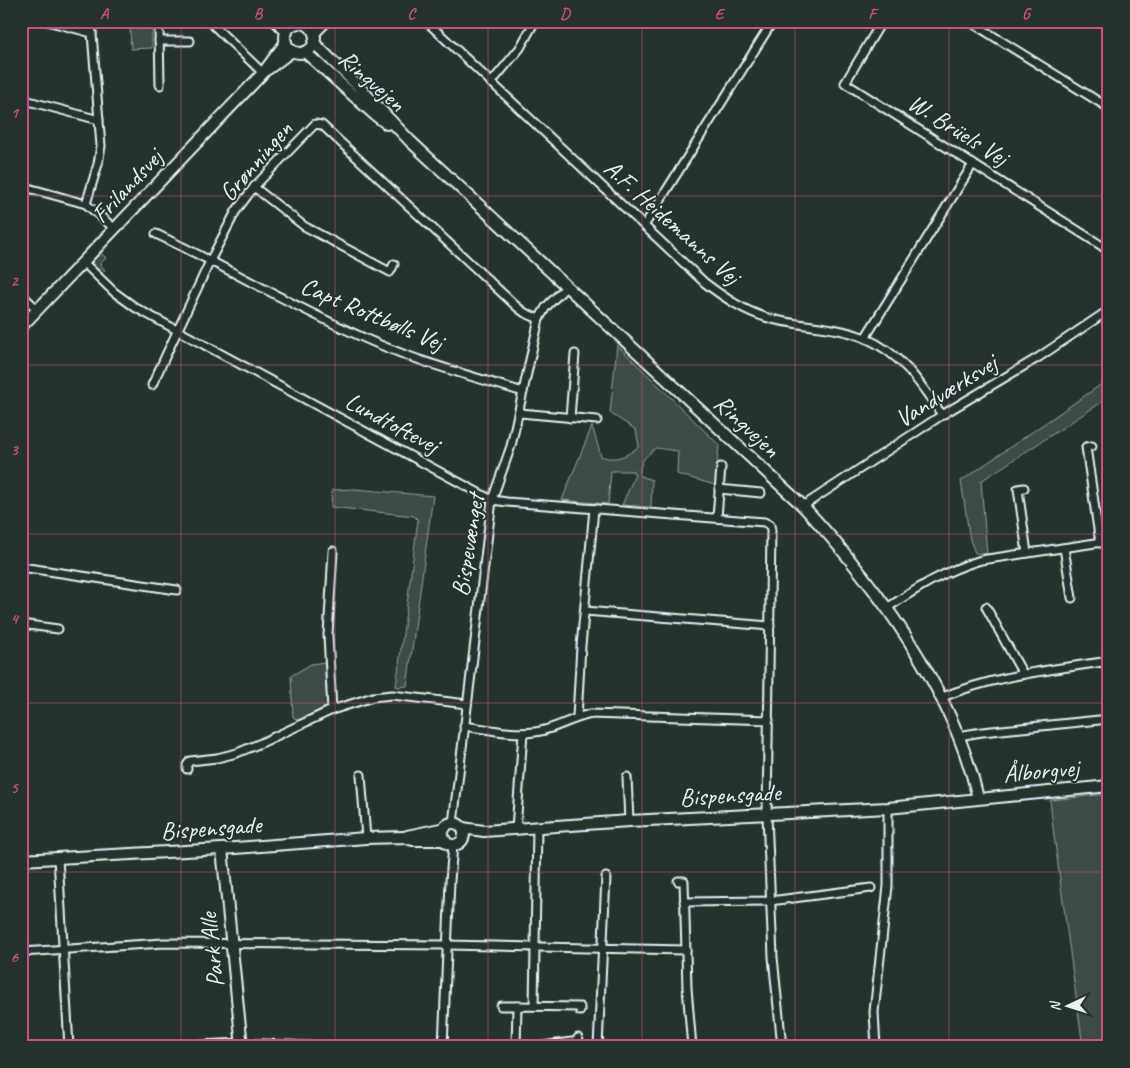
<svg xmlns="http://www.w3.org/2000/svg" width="1130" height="1068" font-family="Caveat,sans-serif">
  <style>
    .green { fill: #3e4b47; stroke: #939ea0 }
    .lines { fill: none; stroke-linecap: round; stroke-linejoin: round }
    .street-casing { stroke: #e8f1f8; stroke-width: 11 }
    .secondary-casing { stroke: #e8f1f8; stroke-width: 14 }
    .street { stroke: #26332d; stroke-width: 7 }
    .secondary { stroke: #26332d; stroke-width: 10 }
    .grid { fill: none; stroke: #cc4e82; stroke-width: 1; stroke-opacity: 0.55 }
    .labels { text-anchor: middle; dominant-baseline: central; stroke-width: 4; stroke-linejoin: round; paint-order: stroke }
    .street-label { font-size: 25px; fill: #e8f1f8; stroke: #26332d }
    .neatline { fill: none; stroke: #cc4e82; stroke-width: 2 }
    .grid-label { font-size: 16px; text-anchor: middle; font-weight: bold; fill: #cc4e82 }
  </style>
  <rect width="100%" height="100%" fill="#26332d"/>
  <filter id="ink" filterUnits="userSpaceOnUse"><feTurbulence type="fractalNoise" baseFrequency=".02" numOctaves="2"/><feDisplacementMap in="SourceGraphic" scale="10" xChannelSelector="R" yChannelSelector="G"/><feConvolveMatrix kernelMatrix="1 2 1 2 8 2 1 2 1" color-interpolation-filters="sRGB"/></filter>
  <g filter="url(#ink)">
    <g class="green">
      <path d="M130,29H152V48L131,49Z"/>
      <path d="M101,253L106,258L100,264L105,270L101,274L93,266L92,262Z"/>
      <path d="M617,345L719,445L715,485L677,474L678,451L656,448C645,457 639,461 640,476L652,480L651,507L622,505L635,475L633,471H611L608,504L562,500L592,426L601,456C615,462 629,455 639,446L636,430L610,413Z"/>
      <path d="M1109,379V418L1105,400L981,481L987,554L975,553L970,540L961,481Z"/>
      <path d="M355,489L433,496L407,686L396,687L418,520L414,516L331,507L332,490Z"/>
      <path d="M325,662L327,706L298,720L293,717L291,676L311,664Z"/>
      <path d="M1109,794V1047H1083L1054,836L1050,800Z"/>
    </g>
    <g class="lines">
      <g class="street-casing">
        <g id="street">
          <path d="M47,21L92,33"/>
          <path d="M160,21L159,28L160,85"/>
          <path d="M209,21L263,73"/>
          <path d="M426,21L705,283C725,298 744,311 768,318C800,327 834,325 865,338C901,353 921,384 942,415"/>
          <path d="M882,21L845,83L1102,246L1109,252"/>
          <path d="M969,21L1109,108"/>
          <path d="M159,41H190"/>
          <path d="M491,83L520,48L535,21"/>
          <path d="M21,99L99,120"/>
          <path d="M21,186L86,204L115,229"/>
          <path d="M254,187L304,226L390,272L394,264"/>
          <path d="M86,204L98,164L101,146L91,21"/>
          <path d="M644,226L773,21"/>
          <path d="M156,234C231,269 302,312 378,344C425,364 475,377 523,392"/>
          <path d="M84,263L114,292L136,308L492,500L507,502L764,522L770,525L771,530L767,815L773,957L782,1047"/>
          <path d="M21,294L38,310"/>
          <path d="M865,338L973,164"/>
          <path d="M152,385L211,259L236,211L254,187L315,124L322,125L517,307L525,313L539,319"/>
          <path d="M520,413L597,420"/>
          <path d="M570,418L575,354"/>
          <path d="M1092,446L1086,447L1100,543"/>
          <path d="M1024,488L1018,489L1027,553"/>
          <path d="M719,489L761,493"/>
          <path d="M803,506L942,415L1039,357L1109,310"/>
          <path d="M717,518L721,467"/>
          <path d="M1064,548L1072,598"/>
          <path d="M21,567L177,590"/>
          <path d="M986,607L1023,674"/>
          <path d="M887,608C919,587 944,571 981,560L1109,541"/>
          <path d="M585,611L770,626"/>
          <path d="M21,624L58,629"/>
          <path d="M940,698C996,675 1050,670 1109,661"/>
          <path d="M332,710L328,635L333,551"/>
          <path d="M577,717L581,646L594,509"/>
          <path d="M464,726C487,729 512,735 535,732C554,730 571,718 591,714L769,720"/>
          <path d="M958,736L982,732L1109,719"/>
          <path d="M187,769V765L190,761L217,758L237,753L261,743L332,710L373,697L392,695L467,704"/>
          <path d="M361,775L366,838"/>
          <path d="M627,777L629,821"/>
          <path d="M453,823L492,500L511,446L539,319L546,307L566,287"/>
          <path d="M516,829L523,733"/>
          <path d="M58,858L69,1047"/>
          <path d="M678,881H684L687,988L692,1047"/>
          <path d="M684,902L770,901L871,888"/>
          <path d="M21,952L164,943L447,945L686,950"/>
          <path d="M501,1006H517"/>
          <path d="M534,1006L537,828"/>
          <path d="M159,1047L242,1043L331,1047"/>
          <path d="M443,1047L450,881L453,845"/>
          <path d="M516,1047L517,1006L580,1007V1011"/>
          <path d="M535,1047L579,1041L578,1038"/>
          <path d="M598,1047L606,877"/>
          <path d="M876,1047L874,1012L888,886V808"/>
        </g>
      </g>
      <g class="secondary-casing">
        <g id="secondary">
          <path d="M276,21L287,32"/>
          <circle cx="300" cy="38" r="15"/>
          <path d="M314,33L326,21"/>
          <path d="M314,43L358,86L410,141L803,506C878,587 953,689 978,798"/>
          <path d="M305,52L375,115L387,124"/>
          <path d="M268,69L292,51"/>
          <path d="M21,327L263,73L286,42"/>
          <circle cx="453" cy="834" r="11"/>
          <path d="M462,828L484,831L629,821L888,808L1109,786"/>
          <path d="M407,836L445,828"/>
          <path d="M222,849L242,1047"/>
          <path d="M21,860L222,849L366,838L403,837L413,840H445"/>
        </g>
      </g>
      <use href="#street" class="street"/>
      <use href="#secondary" class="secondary"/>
    </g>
  </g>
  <path class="grid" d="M181,21V1047M335,21V1047M488,21V1047M642,21V1047M795,21V1047M949,21V1047M21,196H1109M21,365H1109M21,534H1109M21,703H1109M21,872H1109"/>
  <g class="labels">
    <g class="street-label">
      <text transform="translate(372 81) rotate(41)">Ringvejen</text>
      <text transform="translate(958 130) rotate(32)">W. Brüels Vej</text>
      <text transform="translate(256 161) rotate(-49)">Grønningen</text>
      <text transform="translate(127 186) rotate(-47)">Frilandsvej</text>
      <text transform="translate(672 222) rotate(42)">A.F. Heidemanns Vej</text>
      <text transform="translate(372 314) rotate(23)">Capt Rottbølls Vej</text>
      <text transform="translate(946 391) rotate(-32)">Vandværksvej</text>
      <text transform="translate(392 423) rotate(28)">Lundtoftevej</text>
      <text transform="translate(747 426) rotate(43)">Ringvejen</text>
      <text transform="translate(468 545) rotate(-81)">Bispevænget</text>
      <text transform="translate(1041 771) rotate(-5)">Ålborgvej</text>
      <text transform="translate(730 795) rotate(-3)">Bispensgade</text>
      <text transform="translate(211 828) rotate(-4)">Bispensgade</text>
      <text transform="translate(212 950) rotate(-96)">Park Alle</text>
    </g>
  </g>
  <rect width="1130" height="1068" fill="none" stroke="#26332d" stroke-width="55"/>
  <g transform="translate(1068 1006) rotate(266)" stroke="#26332d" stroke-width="4" paint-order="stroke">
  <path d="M0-4L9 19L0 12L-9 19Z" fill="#e8f1f8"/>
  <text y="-8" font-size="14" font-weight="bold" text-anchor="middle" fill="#e8f1f8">N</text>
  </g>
  <rect x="28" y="28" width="1074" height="1012" class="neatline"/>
  <g class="grid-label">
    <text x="104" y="19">A</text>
    <text x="258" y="19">B</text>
    <text x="411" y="19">C</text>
    <text x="565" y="19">D</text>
    <text x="719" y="19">E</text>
    <text x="872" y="19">F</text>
    <text x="1026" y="19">G</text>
    <text x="14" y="118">1</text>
    <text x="14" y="286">2</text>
    <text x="14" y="455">3</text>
    <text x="14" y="624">4</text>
    <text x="14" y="793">5</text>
    <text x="14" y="962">6</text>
  </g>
</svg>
